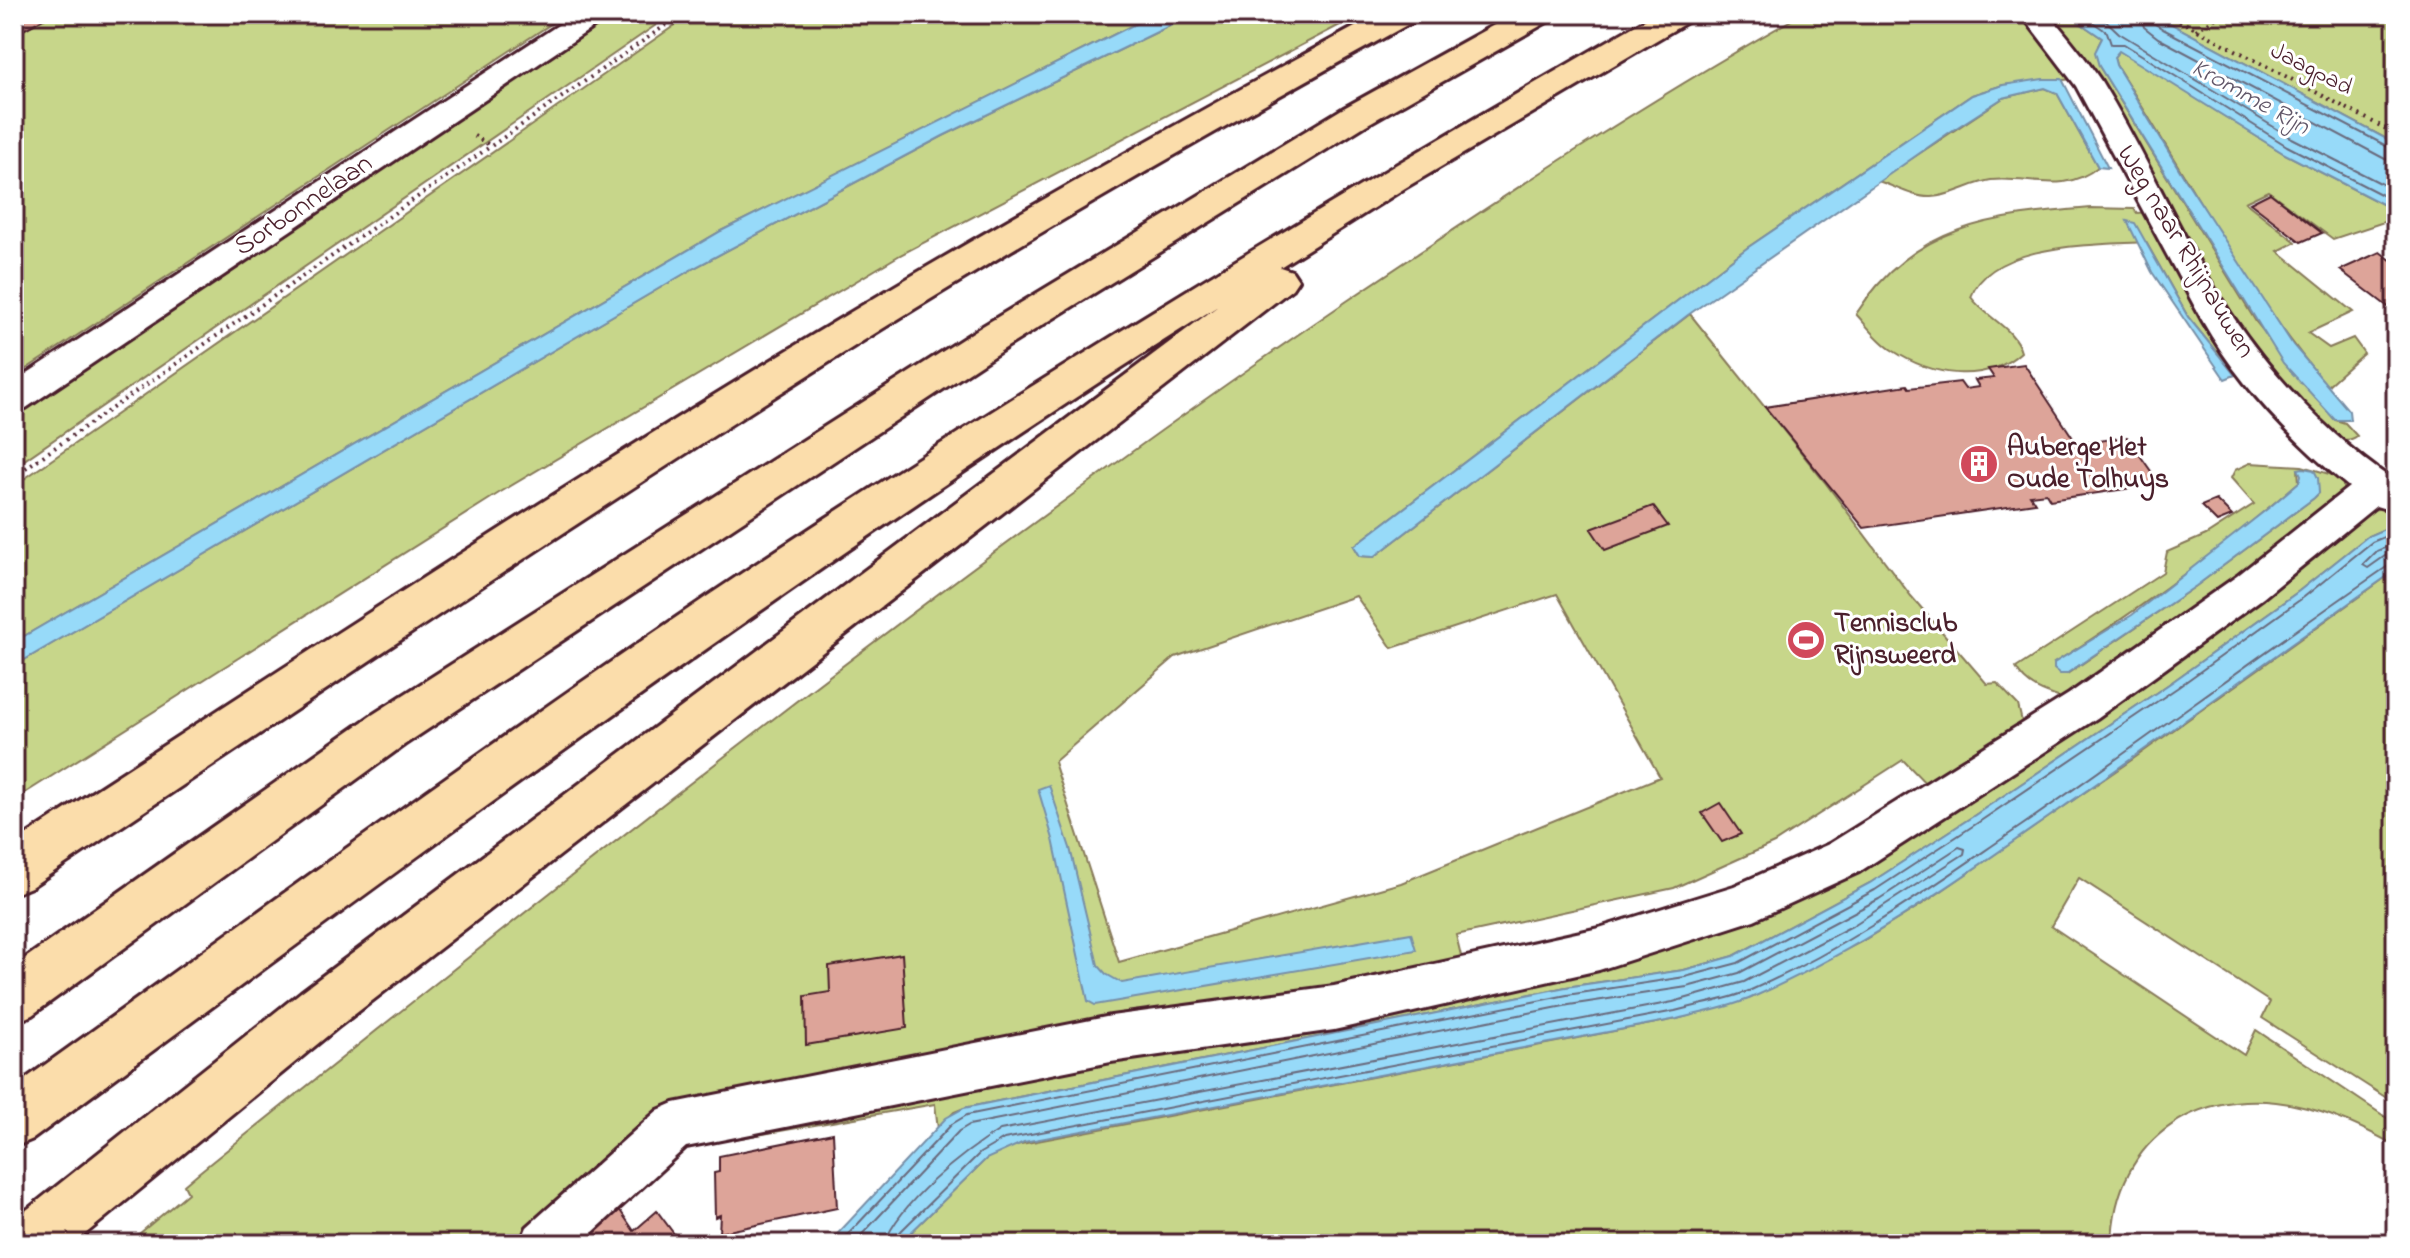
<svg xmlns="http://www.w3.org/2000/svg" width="2410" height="1258" font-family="'Indie Flower',sans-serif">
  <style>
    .green { fill: #c7d68a; stroke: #887a5a; stroke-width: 2; fill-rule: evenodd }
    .water { fill: #97daf9; stroke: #788fa7; stroke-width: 2 }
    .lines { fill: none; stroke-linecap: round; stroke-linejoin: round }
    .shore { stroke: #696a7d; stroke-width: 2 }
    .building { fill: #dda499; stroke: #4a1f2b; stroke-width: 2 }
    .minor-casing { stroke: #4a1f2b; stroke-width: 6 }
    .motorway-casing { stroke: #4a1f2b; stroke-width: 6 }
    .path { stroke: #4a1f2b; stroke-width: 4; stroke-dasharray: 2 5; stroke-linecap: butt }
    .minor { fill: #fff; fill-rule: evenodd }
    .motorway { fill: #fbddab; fill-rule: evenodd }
    .labels { text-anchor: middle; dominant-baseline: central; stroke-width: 6; stroke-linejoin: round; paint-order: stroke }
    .far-street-label { font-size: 24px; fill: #4a1f2b; stroke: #fff }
    .far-water-label { font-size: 26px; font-style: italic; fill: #615769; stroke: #fff }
    .street-label { font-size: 28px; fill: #4a1f2b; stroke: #fff }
    .poi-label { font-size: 28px; font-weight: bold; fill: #4a1f2b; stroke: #fff; text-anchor: start }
  </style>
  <rect width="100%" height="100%" fill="#fff"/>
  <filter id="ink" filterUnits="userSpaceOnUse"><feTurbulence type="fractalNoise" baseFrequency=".0125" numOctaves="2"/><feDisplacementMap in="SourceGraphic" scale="16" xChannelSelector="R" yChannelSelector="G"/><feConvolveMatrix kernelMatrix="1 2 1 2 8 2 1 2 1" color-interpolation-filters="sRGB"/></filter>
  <g filter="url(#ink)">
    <g class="green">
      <path d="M52,14H566L14,377V35Z"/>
      <path d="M616,14H672L14,467V416Z"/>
      <path d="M691,14H1155L721,231L14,642V486Z"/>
      <path d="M1194,14H1361L900,255L499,493L14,800V666L694,268L943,136Z"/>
      <path d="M1802,14H2028L2076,79L2003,85L1972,95L1747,248L1354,546L1360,556L1374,557L1690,314L1824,481L1911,596L1987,684L1997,683L2018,705L2023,726L1932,790L1903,760L1774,843L1674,888L1456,935L1463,964L1088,1033L665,1105L514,1244H127L188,1193L184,1185L197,1174C573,873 949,572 1347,301C1496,201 1645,102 1802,14ZM1557,594L1660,777L1401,883L1119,962L1054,762L1175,657L1356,596L1392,648Z"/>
      <path d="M2046,14H2067L2102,38L2098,46L2099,66L2256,322L2335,420L2345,423L2357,436C2348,443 2339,439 2330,433L2256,351Z"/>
      <path d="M2153,14H2396V144L2167,22Z"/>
      <path d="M2119,50L2283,153L2396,211V218L2333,239L2268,191L2245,202L2296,242L2278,251L2353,312L2308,333L2329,348L2353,338L2364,353L2327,386C2244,288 2185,172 2116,65L2114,57Z"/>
      <path d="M2045,88L2057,93L2098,167C2063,195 2030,176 1991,180C1971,183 1953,196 1931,197C1915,198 1894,186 1878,181L2003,98Z"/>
      <path d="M2091,208L2134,209L2137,213L2148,212L2238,372L2235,375L2188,317L2146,242C2097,245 1991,242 1971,297C1986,318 2014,327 2021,352C1985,385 1931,376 1892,350C1878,341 1867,326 1856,314C1914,224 1993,216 2091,208Z"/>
      <path d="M2250,463L2302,466L2343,478V495L2264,557L2064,699C2045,693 2026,687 2016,668L2163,572L2167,552L2206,535L2254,504L2231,478L2235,470ZM2298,469H2309L2319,493L2314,498L2196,586L2067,674L2054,663C2140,610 2221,549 2299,482Z"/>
      <path d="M2383,508L2396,515V524L2368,536L2299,591L2172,682L1975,815L1870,883L1734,956L1684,970L1566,987L964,1108L954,1112L938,1129L935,1104L705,1144L707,1129L1652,952L1711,934L1779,907L2366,511Z"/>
      <path d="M2396,570V1104L2262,1018L2270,1002L2079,878L2051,926L2244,1055L2256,1030L2396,1124V1146C2368,1130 2338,1116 2307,1108C2205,1080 2114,1135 2112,1244H899L986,1159L1006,1147L1677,1019L1751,998L1861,942L1924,903L2133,759Z"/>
    </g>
    <g class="water">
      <path d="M1155,14H1194L943,136L694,268L14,666V642L721,231Z"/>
      <path d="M2067,14H2153L2396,144V211L2283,153L2119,51L2114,57L2116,65L2185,179L2293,345L2349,411L2350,420H2335L2283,363L2099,66L2095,52L2102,38Z"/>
      <path d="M2043,79H2062L2108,168L2098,167L2057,93L2045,88L2003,98L1950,132L1688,315L1374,557L1360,556L1354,546L1747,248L1972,95L2003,85Z"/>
      <path d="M2127,221L2135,223L2188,317L2235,375L2225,379L2222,375L2152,272Z"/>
      <path d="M2303,468L2314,470L2318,478L2319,493L2314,498L2196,586L2066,674H2060L2054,669V663L2132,615L2271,506L2299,482L2301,475L2298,469Z"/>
      <path d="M2396,524V570C2283,649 2172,731 2059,810C1961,878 1863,949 1753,997C1730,1008 1702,1012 1677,1019L1024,1142L986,1159L899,1244H828L946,1118L964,1108L1566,987L1684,970L1734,956L1870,883L1975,815L2172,682L2299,591L2368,536Z"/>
      <path d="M1049,785L1070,848L1098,965L1106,974L1122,983L1411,933L1416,950L1095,1005L1088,1001L1053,839L1038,789Z"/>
    </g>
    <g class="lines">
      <g class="shore">
        <path d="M2081,14L2107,32L2111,44H2124L2287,146L2396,202"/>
        <path d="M2099,14L2119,33L2292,138L2396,191"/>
        <path d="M2140,14L2144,27L2158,38L2385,159L2396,161"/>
        <path d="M2150,14L2152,22L2163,29L2396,151"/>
        <path d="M2396,543L2377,551L2363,565L2368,568L2385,556L2396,554"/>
        <path d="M839,1244L952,1124L967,1115L1567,995L1685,977L1738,963L1875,890L1979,822L2177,688L2304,597L2372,542L2396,532"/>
        <path d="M853,1244L959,1131L969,1125L1569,1005L1687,987L1739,973L1879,899L1959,847L1965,849L1964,854L1852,926L1744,982L1673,1002L1000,1130C962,1153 900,1202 884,1244"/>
        <path d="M894,1244L897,1235L980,1153L1004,1139L1675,1011C1700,1004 1728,1000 1751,990C1848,948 1934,885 2021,826C2144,741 2264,651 2388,566L2396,564"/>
      </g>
    </g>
    <g class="building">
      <path d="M14,14H52L14,35Z"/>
      <path d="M2270,193L2322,233L2301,242L2250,203Z"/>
      <path d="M2380,252L2396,264V313L2340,270Z"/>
      <path d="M2024,364L2077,444L2127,437L2160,484L2050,500L2046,493L2030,495L2035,503L1864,528L1765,407L1907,385L1909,388L1960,382L1965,389L1979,387L1975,380L1994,378L1988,369Z"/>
      <path d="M2216,500L2232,516L2217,522L2201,506Z"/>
      <path d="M1653,506L1668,526L1605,550L1591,529Z"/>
      <path d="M1720,803L1741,834L1722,842L1702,813Z"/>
      <path d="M902,954L907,1028L806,1045L805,996L830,992L829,966Z"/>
      <path d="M833,1133L837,1208L719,1233L720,1215L715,1217L714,1173L719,1172V1156Z"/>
      <path d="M617,1206L634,1231L657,1211L680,1242L574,1244Z"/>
    </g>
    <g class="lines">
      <g class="minor-casing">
        <g id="minor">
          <path d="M575,14H608L604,20L26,408L14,412V382Z"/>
          <path d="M2021,14H2049C2067,36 2086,58 2101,81C2148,157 2182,241 2231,314C2275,379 2331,438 2396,482V512L2376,506L2263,598L2097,718L1859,872L1754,920L1599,970L1334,1030L1111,1062L686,1147L580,1244H520L527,1227L658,1110L674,1103L1111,1016L1334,986L1599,928L1734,886L1829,844L2069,694L2237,576L2349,487C2293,441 2238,384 2202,320L2076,86Z"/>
        </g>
      </g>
      <g class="motorway-casing">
        <g id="motorway">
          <path d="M1379,14H1419L1414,21C1234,120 1056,221 882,329C594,509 313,698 31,887L14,894V843C294,661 574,477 861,306C1032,204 1204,108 1379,14Z"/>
          <path d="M1514,14H1554L1549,21L1366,125L1007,347L404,745L32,1015L14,1023V966L372,715L981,327L1342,109Z"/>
          <path d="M1655,14H1694L1689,21L1405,188L1280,267L1292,271L1298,280L1292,289L337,1028L73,1244H14V1220L301,992L1218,306C809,564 422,852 33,1139L14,1147V1087C268,906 519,720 780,548C1066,360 1358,184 1655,14Z"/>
        </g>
      </g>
      <g class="path">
        <path d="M2167,14L2396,134"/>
        <path d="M2196,30L2222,14"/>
        <path d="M474,136L491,146"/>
        <path d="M14,476L682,14"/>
      </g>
      <use href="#minor" class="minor"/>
      <use href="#motorway" class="motorway"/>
    </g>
  </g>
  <defs>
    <g id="building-disc" transform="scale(2)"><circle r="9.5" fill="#d1495b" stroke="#fff"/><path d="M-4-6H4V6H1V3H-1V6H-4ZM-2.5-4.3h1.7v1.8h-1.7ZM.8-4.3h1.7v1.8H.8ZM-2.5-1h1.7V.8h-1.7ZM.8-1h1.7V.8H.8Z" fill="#fff"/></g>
    <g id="stadium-disc" transform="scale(2)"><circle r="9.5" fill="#d1495b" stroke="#fff"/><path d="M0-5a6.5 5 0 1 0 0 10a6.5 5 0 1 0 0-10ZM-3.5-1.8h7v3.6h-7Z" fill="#fff"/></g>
  </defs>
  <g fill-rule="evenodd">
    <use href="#building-disc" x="1979" y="464"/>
    <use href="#stadium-disc" x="1806" y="640"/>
  </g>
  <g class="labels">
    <g class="far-street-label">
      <text transform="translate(2311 70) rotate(27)">Jaagpad</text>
    </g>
    <g class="far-water-label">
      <text transform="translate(2250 98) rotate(29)">Kromme Rijn</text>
    </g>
    <g class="street-label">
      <text transform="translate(304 206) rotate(-34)">Sorbonnelaan</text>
      <text transform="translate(2185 252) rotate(59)">Weg naar Rhijnauwen</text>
    </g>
    <g class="poi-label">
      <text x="2007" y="448">Auberge Het<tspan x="2007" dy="32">Oude Tolhuys</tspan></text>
      <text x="1834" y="624">Tennisclub<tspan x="1834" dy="32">Rijnsweerd</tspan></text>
    </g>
  </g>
  <rect width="2410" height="1258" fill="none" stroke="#fff" stroke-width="48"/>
  <rect x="24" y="24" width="2362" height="1210" fill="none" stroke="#4a1f2b" stroke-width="3" filter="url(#ink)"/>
</svg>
